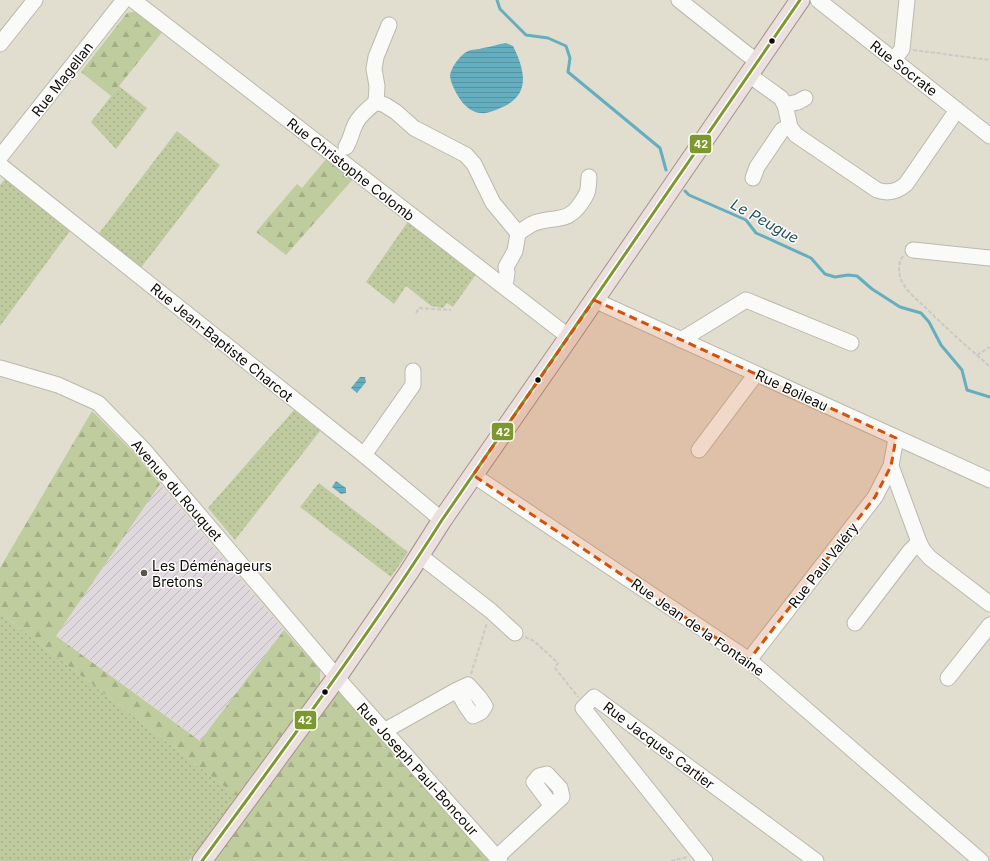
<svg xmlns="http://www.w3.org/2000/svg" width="990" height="861" font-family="Inter,sans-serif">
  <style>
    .industrial { fill: url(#industrial-furrows) }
    .grass { fill: url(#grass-dots) }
    .forest { fill: url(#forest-firs) }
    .water { fill: url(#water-rules) }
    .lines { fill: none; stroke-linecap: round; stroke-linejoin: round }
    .stream { stroke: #64aebf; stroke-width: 3 }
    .minor-casing { stroke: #bbb9ad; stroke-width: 17 }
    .major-casing { stroke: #a6938b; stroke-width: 21 }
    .path { stroke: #c9c9c5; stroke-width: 2; stroke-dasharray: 4 2; stroke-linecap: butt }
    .minor { stroke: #fafaf8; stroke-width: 15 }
    .major { stroke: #eae0de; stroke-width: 19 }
    .bus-1-casing { stroke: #fff; stroke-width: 6 }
    .bus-1 { stroke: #7c982e; stroke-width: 3 }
    .marked { fill: #d2510b; fill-opacity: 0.2; stroke: #d2510b; stroke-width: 3; stroke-dasharray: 8 5; stroke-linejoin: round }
    .bus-dot { fill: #0d0b04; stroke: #fff; stroke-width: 1.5 }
    .poi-dot { fill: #57554b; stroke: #fff; stroke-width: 1.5 }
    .labels { text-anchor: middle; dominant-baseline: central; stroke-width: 3; stroke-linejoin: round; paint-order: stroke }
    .street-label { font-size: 14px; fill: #0d0b04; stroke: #fff }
    .poi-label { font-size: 14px; fill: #0d0b04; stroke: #fff; text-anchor: start }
    .water-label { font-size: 15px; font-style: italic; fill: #25515f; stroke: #fff }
    .line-badge { stroke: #fff; stroke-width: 1.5 }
    .badge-label { font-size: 11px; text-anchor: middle; font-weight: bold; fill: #fff }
  </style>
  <defs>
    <pattern id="industrial-furrows" width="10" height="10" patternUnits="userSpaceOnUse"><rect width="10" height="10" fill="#dfd8dd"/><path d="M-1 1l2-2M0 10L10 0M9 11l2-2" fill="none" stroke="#beb8bc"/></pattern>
    <pattern id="grass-dots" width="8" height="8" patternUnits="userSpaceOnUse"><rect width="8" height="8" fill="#bfcb9f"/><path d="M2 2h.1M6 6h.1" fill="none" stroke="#a3ad87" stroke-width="1.8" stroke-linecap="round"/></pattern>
    <pattern id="forest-firs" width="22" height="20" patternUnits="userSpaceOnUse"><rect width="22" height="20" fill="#bfcc9d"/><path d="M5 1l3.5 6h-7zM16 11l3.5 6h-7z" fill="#a3ae86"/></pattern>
    <pattern id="water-rules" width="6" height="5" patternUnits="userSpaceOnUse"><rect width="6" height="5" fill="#64aebf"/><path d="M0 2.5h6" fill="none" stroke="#5694a2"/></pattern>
  </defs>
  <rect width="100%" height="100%" fill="#e1ded0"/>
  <path class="industrial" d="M160,484L284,630L201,741L56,636Z"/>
  <g class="grass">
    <path d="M119,86L147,108L116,149L91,122Z"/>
    <path d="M177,131L220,165L140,269L97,236Z"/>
    <path d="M5,179L70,231L0,326V185Z"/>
    <path d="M409,220L477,273L453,307L447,303L443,308L431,306L406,286L394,304L366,282Z"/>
    <path d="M294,410L320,431L235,540L208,508Z"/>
    <path d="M319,483L408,552L391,577L300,507Z"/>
    <path d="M0,613L238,797L189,861H0Z"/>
  </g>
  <g class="forest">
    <path d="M138,11L163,31L111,96L81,72L127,13Z"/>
    <path d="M327,158L354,178L286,255L256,232L297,184L302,188Z"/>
    <path d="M92,411L137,456L160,484L56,636L200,741L284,630L320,670V685L238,797L0,613V568Z"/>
    <path d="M337,677L500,861H202Z"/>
  </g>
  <g class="water">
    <path d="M506,43L513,46C526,72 531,97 498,109C493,111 486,114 481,113C466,112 457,96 452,84C451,81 450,78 450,75C452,66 460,55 468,51C472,49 478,50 483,48C491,47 498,44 506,43Z"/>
    <path d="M360,377H365L366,382L357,393L351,388Z"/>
    <path d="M336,481L346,488V493L341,494L332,487Z"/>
  </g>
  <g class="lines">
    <g class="stream">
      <path d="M497,0L500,9L526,35L548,38L566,46L570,58L568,72L660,148L666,170"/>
      <path d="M685,191L689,195L746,220L756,233L811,258L825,274L835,277L848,275L857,276L872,289L900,307L921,313L929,322L941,345L962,370L967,390L990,397"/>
    </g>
    <g class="minor-casing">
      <g id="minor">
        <path d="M133,0L569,337"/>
        <path d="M679,0L747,54L758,61"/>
        <path d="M818,0L990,136"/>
        <path d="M0,44L35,0"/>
        <path d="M894,60L902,49L907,0"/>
        <path d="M749,75L781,98L785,105L790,127L796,135L877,190C888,194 897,192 906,184L957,110"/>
        <path d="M376,102L377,86L374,69L376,57L389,25"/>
        <path d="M785,105L798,102L805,98"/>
        <path d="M346,147C351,139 352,130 356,123C360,115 369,108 376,102L385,105L396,112L414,128L466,155L474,164L493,203L518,233L515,251L506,267L507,272L506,280L502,285"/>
        <path d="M0,157L124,0"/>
        <path d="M0,165L364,455L442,520"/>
        <path d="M753,178L757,167L782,130L790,127"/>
        <path d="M518,233C523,230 527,227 532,224C552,215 567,225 581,203C589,192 588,190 589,177"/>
        <path d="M913,250L990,258"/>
        <path d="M594,300L990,480"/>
        <path d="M681,340L746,300L851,343"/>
        <path d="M0,368L58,385L98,403L144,450L347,689L500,861"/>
        <path d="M896,438L891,466L919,542L923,550L930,558L990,604"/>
        <path d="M699,450L756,374"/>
        <path d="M364,455L413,385V371"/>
        <path d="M473,475L749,660L981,861"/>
        <path d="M419,555L491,611L515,633"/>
        <path d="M855,623L910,551L919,542"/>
        <path d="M749,660L875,497L891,466"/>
        <path d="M948,678L990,625"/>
        <path d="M384,731L457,690L468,685L479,697L485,706L481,712L473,716L466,706L457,690"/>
        <path d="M497,857L562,797L560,788L547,774L539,776L534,782L552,806"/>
        <path d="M705,861L583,708L594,697L816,861"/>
      </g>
    </g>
    <g class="major-casing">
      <path id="major" d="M202,861L337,677L409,572L442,520L569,337L800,0"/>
    </g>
    <g class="path">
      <path d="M913,50L990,60"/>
      <path d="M903,256C898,263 898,273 902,282C907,291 917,300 925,307C942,324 959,340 977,355L990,347"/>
      <path d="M416,313L419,308L451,310"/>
      <path d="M977,355L990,367"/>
      <path d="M525,637L534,641L558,663L555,668L578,697"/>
      <path d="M471,674L487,623"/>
      <path d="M671,861L687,857"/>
    </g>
    <use href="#minor" class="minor"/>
    <use href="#major" class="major"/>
    <g class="bus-1-casing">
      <path id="bus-1" d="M202,861C284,749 367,638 442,520L800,0"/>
    </g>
    <use href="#bus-1" class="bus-1"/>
  </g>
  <path class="marked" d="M594,300L896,438L891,466L875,497L749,660L473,475Z"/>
  <g class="bus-dot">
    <circle cx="772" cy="41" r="3.5"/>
    <circle cx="538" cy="380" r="3.5"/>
    <circle cx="325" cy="692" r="3.5"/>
  </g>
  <circle class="poi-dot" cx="144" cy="573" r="4"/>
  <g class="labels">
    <g class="street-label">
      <text transform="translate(904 68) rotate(38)">Rue Socrate</text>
      <text transform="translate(62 79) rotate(-52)">Rue Magellan</text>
      <text transform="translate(351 169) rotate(38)">Rue Christophe Colomb</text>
      <text transform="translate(222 342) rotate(39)">Rue Jean-Baptiste Charcot</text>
      <text transform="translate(792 390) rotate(25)">Rue Boileau</text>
      <text transform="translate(177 490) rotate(49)">Avenue du Rouquet</text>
      <text transform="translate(823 565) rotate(-52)">Rue Paul Valéry</text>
      <text transform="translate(698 627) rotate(35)">Rue Jean de la Fontaine</text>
      <text transform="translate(659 745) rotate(37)">Rue Jacques Cartier</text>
      <text transform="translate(418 769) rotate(48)">Rue Joseph Paul-Boncour</text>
    </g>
    <g class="poi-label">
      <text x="152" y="565">Les Déménageurs<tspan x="152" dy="16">Bretons</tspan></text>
    </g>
    <g class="water-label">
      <text transform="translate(765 221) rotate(29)">Le Peugue</text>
    </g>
  </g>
  <g class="line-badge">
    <rect x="689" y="134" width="23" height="20" rx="4" fill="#7c982e"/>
    <rect x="491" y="422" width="23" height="19" rx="4" fill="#7c982e"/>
    <rect x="294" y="710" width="23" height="20" rx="4" fill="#7c982e"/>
  </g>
  <g class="badge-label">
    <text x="701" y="148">42</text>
    <text x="503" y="436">42</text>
    <text x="305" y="724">42</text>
  </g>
</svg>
